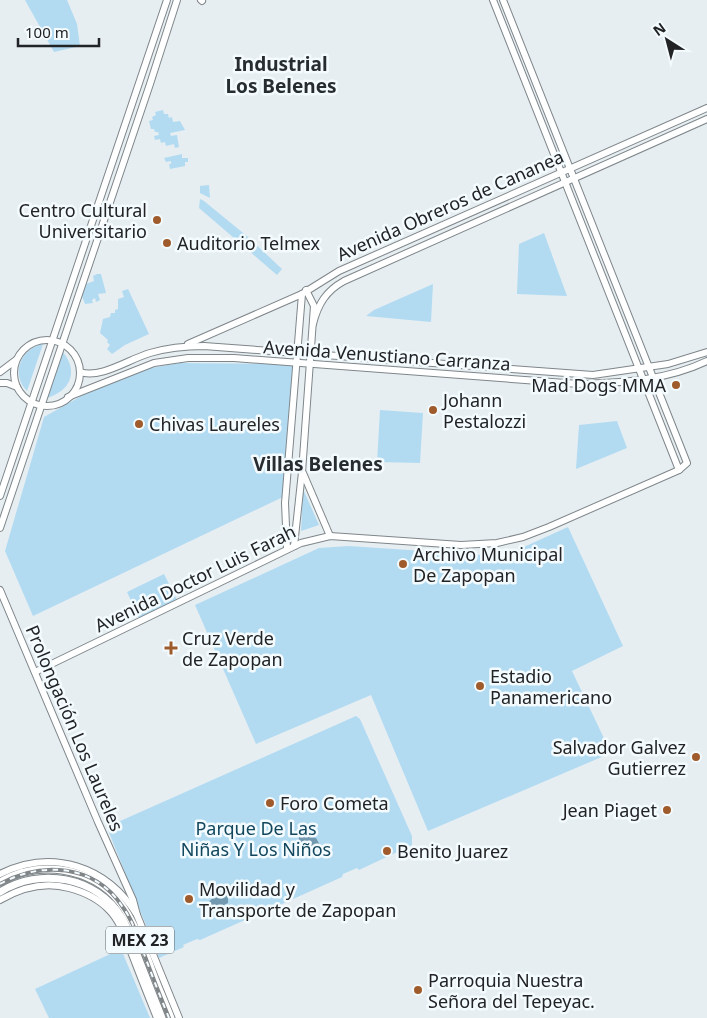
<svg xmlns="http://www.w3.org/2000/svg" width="707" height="1018" font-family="'Noto Sans',sans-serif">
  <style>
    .green { fill: #b2dbf2 }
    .water { fill: #7299af }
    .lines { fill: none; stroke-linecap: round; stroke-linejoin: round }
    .secondary-casing { stroke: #7f868a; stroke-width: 8 }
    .primary-casing { stroke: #7f868a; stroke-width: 9 }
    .secondary { stroke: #fff; stroke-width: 6 }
    .primary { stroke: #fff; stroke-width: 7 }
    .rail-casing { stroke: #808588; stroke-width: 4 }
    .rail { stroke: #f4fbfe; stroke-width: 2; stroke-dasharray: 5.5; stroke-linecap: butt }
    .poi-dot { fill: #9f5b2c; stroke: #f4fbfe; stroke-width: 2 }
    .labels { text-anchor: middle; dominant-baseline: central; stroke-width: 5; stroke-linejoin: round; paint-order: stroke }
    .shield { fill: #f4fbfe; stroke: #606466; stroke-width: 1 }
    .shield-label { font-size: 16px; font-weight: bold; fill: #212325 }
    .street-label { font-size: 18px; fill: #212325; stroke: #f4fbfe }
    .poi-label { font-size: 18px; fill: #212325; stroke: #f4fbfe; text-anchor: start }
    .park-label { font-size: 18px; fill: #11465d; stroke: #f4fbfe }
    .neighbourhood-label { font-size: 19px; font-weight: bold; fill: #262c2f; stroke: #f4fbfe }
  </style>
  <rect width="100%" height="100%" fill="#e6eef2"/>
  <g class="green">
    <path d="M25,0H67L77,24L80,46L54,52Z"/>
    <path d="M163,110L164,114H168L169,118L172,117L173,122L180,121L185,130L170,133L171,136L177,135L179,147L175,148L174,144L166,146L165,142L161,143L160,139L155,140L154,136L159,135L158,132H155L154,129H151L149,121L153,120L152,117L156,115L155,112Z"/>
    <path d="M182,154V158H188V162H185V166L170,169L169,164H171V161L166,162L164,158Z"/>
    <path d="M209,185L210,198L200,193V186Z"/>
    <path d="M200,199L204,201L248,237L282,269L277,275L199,208Z"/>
    <path d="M544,233L567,296L517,294L519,244Z"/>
    <path d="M97,274H101L106,293L98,294L100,300L96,302L95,298L92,300L93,303L85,304L82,296L86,284L94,281L93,276Z"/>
    <path d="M433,284L431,322L366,316L374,310Z"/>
    <path d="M128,289L149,334L125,345L112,354L107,349L110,345L107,342L108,340L100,333L103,319L110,317L111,313H115V310L118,309V299L124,297L122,291Z"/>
    <path d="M43,344L27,391C10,374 21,348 43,344Z"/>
    <path d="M63,352C79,372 70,391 47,398Z"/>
    <path d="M180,363L293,364L283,497L33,616L5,551L44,417L83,395L151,368Z"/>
    <path d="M380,410L423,413L420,463L377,462Z"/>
    <path d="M617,421L627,448L576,469L579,425Z"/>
    <path d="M303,489L319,525L301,531Z"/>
    <path d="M568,527L623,646L572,671L611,753L428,831L371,695L256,744L195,605L319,548L349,546L483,555L515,551Z"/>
    <path d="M164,574L177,600L139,618L127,592Z"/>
    <path d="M356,716L360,719L412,836V845L359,870L357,868L343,874L342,877L262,913L259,911L247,917L245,920L200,940L197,939L183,945L184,947L159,958L108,830L109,826Z"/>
    <path d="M121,949L150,1018H49L35,989Z"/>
  </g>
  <g class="water">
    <path d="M306,832L307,836L316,838L320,845H316L315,853L308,858L307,854L298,852L294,845H298L299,837Z"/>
    <path d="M220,895H228V903L210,912L204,906L214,897Z"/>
  </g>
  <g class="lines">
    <g class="secondary-casing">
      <g id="secondary">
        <path d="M201,0L202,1"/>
        <path d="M493,0L679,470"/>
        <path d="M313,324C318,304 326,291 344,281L707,119"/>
        <circle cx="47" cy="373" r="33"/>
        <path d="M188,344L302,294L339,271L707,108"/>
        <path d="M0,372L16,360"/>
        <path d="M80,372C101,379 129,359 150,353C167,348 186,346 204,346L593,375L668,364L707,352"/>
        <path d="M0,383H7L17,387"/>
        <path d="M68,397L154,363L188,358H234L579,384C622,383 668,380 707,361"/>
        <path d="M303,473L330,536"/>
        <path d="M0,496L167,0"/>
        <path d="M0,528L150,84L177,0"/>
        <path d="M294,546L302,472L314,306L306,290"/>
        <path d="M287,549L285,503L302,294"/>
        <path d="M0,590L98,822L133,900L137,915"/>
        <path d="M35,672L301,543L330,536L461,545L497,543L523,537L549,527L679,470L687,463L503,0"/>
        <path d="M0,874C52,848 107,866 137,915L179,1018"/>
        <path d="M0,900C22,887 44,881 69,888C84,892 98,898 109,910C121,922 127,942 133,957C141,978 149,998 157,1018"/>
      </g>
    </g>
    <g class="primary-casing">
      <g id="primary">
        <path d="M0,882C19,871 41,867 62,870C119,879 132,918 150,965C156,983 164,1000 171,1018"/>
        <path d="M0,892C40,867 96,876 122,918C129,930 133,944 138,957C146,977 154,998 162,1018"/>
      </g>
    </g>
    <use href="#secondary" class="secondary"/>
    <use href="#primary" class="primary"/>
    <g class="rail-casing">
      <path id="rail" d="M0,884C41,861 94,864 122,906C132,919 137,935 143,951C151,973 160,996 169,1018"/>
    </g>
    <use href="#rail" class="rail"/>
  </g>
  <g class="poi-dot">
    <circle cx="157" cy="220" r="5"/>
    <circle cx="167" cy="243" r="5"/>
    <circle cx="676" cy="385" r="5"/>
    <circle cx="433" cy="410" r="5"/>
    <circle cx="139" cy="424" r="5"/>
    <circle cx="403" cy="564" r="5"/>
    <path d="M168.5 640.5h5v5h5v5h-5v5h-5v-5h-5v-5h5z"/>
    <circle cx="480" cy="686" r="5"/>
    <circle cx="696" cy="757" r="5"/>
    <circle cx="270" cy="803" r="5"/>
    <circle cx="667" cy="810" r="5"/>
    <circle cx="387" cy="851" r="5"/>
    <circle cx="189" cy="899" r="5"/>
    <circle cx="418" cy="990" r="5"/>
  </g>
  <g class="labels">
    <rect class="shield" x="106" y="926.5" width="68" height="27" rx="4"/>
    <g class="shield-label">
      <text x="140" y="940">MEX 23</text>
    </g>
    <g class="street-label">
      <text transform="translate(450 205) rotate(-24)">Avenida Obreros de Cananea</text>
      <text transform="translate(387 355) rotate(4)">Avenida Venustiano Carranza</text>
      <text transform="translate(195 578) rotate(-26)">Avenida Doctor Luis Farah</text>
      <text transform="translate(75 728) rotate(67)">Prolongación Los Laureles</text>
    </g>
    <g class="poi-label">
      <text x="147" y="210" text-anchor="end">Centro Cultural<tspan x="147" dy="21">Universitario</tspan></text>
      <text x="177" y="243">Auditorio Telmex</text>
      <text x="666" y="385" text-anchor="end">Mad Dogs MMA</text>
      <text x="443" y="400">Johann<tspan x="443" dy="21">Pestalozzi</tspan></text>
      <text x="149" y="424">Chivas Laureles</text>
      <text x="413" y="554">Archivo Municipal<tspan x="413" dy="21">De Zapopan</tspan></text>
      <text x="182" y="638">Cruz Verde<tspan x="182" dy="21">de Zapopan</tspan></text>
      <text x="490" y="676">Estadio<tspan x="490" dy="21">Panamericano</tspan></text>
      <text x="686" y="747" text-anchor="end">Salvador Galvez<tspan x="686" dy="21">Gutierrez</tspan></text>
      <text x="280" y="803">Foro Cometa</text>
      <text x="657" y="810" text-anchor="end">Jean Piaget</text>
      <text x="397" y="851">Benito Juarez</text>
      <text x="199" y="889">Movilidad y<tspan x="199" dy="21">Transporte de Zapopan</tspan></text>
      <text x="428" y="980">Parroquia Nuestra<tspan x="428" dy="21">Señora del Tepeyac.</tspan></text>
    </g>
    <g class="park-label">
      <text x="256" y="828">Parque De Las<tspan x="256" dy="21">Niñas Y Los Niños</tspan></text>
    </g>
    <g class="neighbourhood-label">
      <text x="281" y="64">Industrial<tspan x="281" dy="22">Los Belenes</tspan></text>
      <text x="318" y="464">Villas Belenes</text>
    </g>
  </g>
  <g transform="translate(667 40) rotate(324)" stroke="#f4fbfe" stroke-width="4" paint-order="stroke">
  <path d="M0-4L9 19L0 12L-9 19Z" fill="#212325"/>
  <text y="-8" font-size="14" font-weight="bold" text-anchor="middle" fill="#212325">N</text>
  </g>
  <path d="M18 38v8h81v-8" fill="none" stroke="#212325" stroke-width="2.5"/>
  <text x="25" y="38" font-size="15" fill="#212325" stroke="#f4fbfe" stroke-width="4" paint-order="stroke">100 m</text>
</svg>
